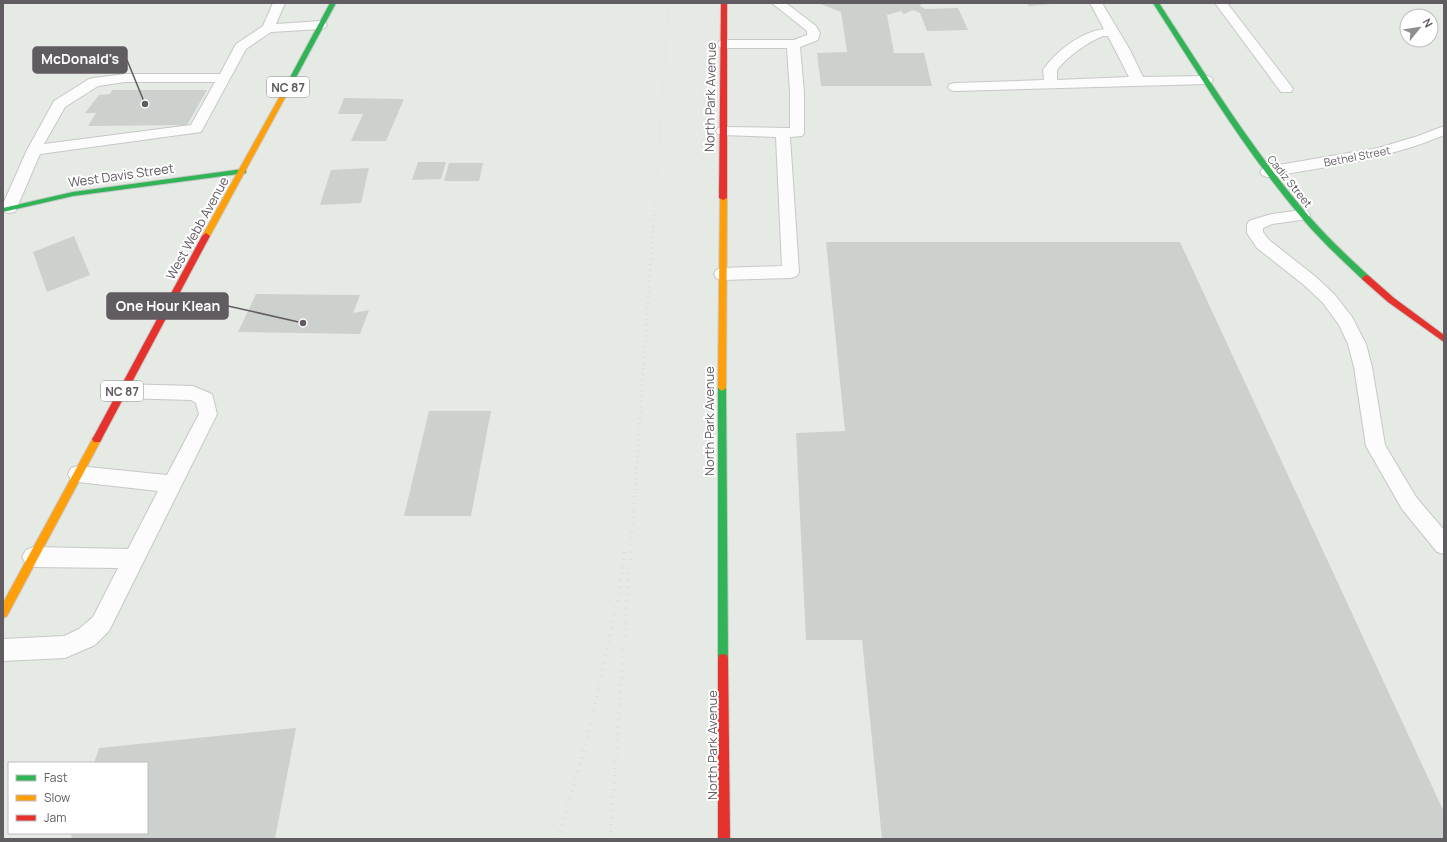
<svg xmlns="http://www.w3.org/2000/svg" width="1447" height="842" font-family="Manrope,sans-serif">
  <style>
    .building { fill: #cdd1ce }
    .lines { fill: none; stroke-linecap: round; stroke-linejoin: round }
    .lane-casing { stroke: #c7c7c7; stroke-width: 2 }
    .fast-casing { stroke: #c7c8c8; stroke-width: 2 }
    .slow-casing { stroke: #c7c8c8; stroke-width: 2 }
    .jam-casing { stroke: #c7c8c8; stroke-width: 2 }
    .lane { fill: #fbfcfb; fill-rule: evenodd }
    .fast { fill: #30b455; fill-rule: evenodd }
    .slow { fill: #ff9f0a; fill-rule: evenodd }
    .jam { fill: #e5322d; fill-rule: evenodd }
    .rail-far2 { stroke: #dcdddd; stroke-width: 2; stroke-dasharray: 0.5 3.5; stroke-linecap: butt }
    .rail-far1 { stroke: #dcdddd; stroke-width: 3; stroke-dasharray: 1 4.5; stroke-linecap: butt }
    .rail { stroke: #dcdddd; stroke-width: 3.5; stroke-dasharray: 1 6; stroke-linecap: butt }
    .labels { text-anchor: middle; dominant-baseline: central; stroke-width: 4; stroke-linejoin: round; paint-order: stroke }
    .far-street-label { font-size: 11px; fill: #615b62; stroke: #fff }
    .shield { fill: #fff; stroke: #908c91; stroke-width: 1 }
    .shield-label { font-size: 12px; font-weight: bold; fill: #615b62 }
    .street-label { font-size: 13px; fill: #615b62; stroke: #fff }
    .leader { fill: none; stroke: #615b62; stroke-width: 1.5 }
    .callout-dot { fill: #615b62; stroke: #fff; stroke-width: 1.5 }
    .callout { fill: #615b62; stroke: #615b62; stroke-width: 1.5 }
    .callout-label { font-size: 14px; text-anchor: middle; font-weight: bold; fill: #fff }
  </style>
  <rect width="100%" height="100%" fill="#e5eae5"/>
  <g class="building">
    <path d="M818,3H922L920,6L925,9L958,8L968,30L927,31L920,13L913,10L904,14L901,11L887,15L894,53H924L932,86H821L817,53L847,52L841,12Z"/>
    <path d="M1026,3H1051V4L1029,6Z"/>
    <path d="M112,90H207L187,125L88,126L96,113H85L99,95L110,94Z"/>
    <path d="M344,98L404,99L386,141H351L363,114H338Z"/>
    <path d="M418,162H446L441,179L412,180Z"/>
    <path d="M449,163H483L479,181H444Z"/>
    <path d="M369,168L361,203L320,205L331,170Z"/>
    <path d="M74,236L90,275L47,292L33,252Z"/>
    <path d="M826,242H1180L1444,812V839H882L862,640H806L796,433L845,431Z"/>
    <path d="M256,294L360,295L353,313L369,310L360,334L238,332Z"/>
    <path d="M429,411H491L471,516H404Z"/>
    <path d="M296,728L275,839H71L72,833H147V763H94L99,748Z"/>
  </g>
  <g class="lines">
    <g class="lane-casing">
      <g id="lane">
        <path d="M273,3H285L276,24L321,21L325,22L327,25L325,28L321,29L271,32L246,49L201,132L40,154L15,212L9,213L3,212V204L27,150L54,101L89,79L94,78L125,74H220L236,44L263,26ZM125,82H215L191,125L44,144L65,107L98,86Z"/>
        <path d="M772,3H786L816,26L820,33L818,40L800,47L804,93V133L802,136L790,137L799,272L797,276L791,278L722,280L716,278L714,274L716,270L722,268L782,266L776,137L723,135L718,134L716,131L718,128L723,127L790,128V93L787,48H724L719,47L718,44L719,41L724,40H794L807,35V31Z"/>
        <path d="M1090,3H1102L1130,50L1143,77L1206,76L1211,77L1213,80L1211,83L1206,84L955,91L950,90L948,87L950,84L955,83L1044,80L1043,70C1056,51 1081,32 1104,29ZM1103,36H1108L1129,77L1057,80V70C1068,56 1086,43 1103,36Z"/>
        <path d="M1215,3H1227L1291,86L1293,89L1291,92H1281Z"/>
        <path d="M1444,126V135C1388,159 1327,167 1267,177L1262,175L1260,172L1262,169L1267,167L1378,148L1418,136Z"/>
        <path d="M1302,210L1308,211L1310,215L1308,219L1272,224L1263,228V232L1269,240L1316,277L1335,295L1352,317L1366,344L1372,367L1385,445L1416,497L1444,530V554L1437,552L1402,509L1366,446L1354,367L1348,344L1339,325L1323,303L1304,285L1257,248L1247,233V225L1249,221L1255,219L1272,214Z"/>
        <path d="M122,384L193,386L212,394L217,414L109,631L95,645L65,658L3,661V639L64,636L79,629L93,617L118,568L33,567L26,564L22,557L26,550L33,547L128,549L158,491L78,482L71,480L68,474L71,468L78,466L167,475L199,414L196,403L191,400L122,398L115,396L113,391L115,386Z"/>
      </g>
    </g>
    <g class="fast-casing">
      <g id="fast">
        <path d="M330,3H336L286,96L281,97L280,96Z"/>
        <path d="M1153,3H1159C1206,75 1251,148 1307,214C1326,236 1347,256 1369,276L1370,278L1369,280H1363C1342,260 1320,240 1301,217C1245,151 1200,76 1153,3Z"/>
        <path d="M243,169H246V173L73,196L3,212V208L73,192Z"/>
        <path d="M722,385L726,388L728,659L727,663L723,664L719,663L718,659V388Z"/>
      </g>
    </g>
    <g class="slow-casing">
      <g id="slow">
        <path d="M283,94L286,96L210,236L206,239L203,238L202,236L280,96Z"/>
        <path d="M720,196H726L727,198L726,388L722,391L718,388Z"/>
        <path d="M97,435L100,436L102,439L100,442L7,616L3,618V603L94,436Z"/>
      </g>
    </g>
    <g class="jam-casing">
      <g id="jam">
        <path d="M721,3H727V198L723,200L719,198Z"/>
        <path d="M206,233L210,236L100,442H94L92,439L94,436L202,236Z"/>
        <path d="M1366,275L1369,276L1394,298L1444,335V342L1388,302L1363,280L1362,278Z"/>
        <path d="M723,654L727,655L728,659L730,839H718V659L719,655Z"/>
      </g>
    </g>
    <use href="#lane" class="lane"/>
    <use href="#fast" class="fast"/>
    <use href="#slow" class="slow"/>
    <use href="#jam" class="jam"/>
    <path class="rail-far2" d="M654,215L669,3"/>
    <path class="rail-far1" d="M635,490L654,214"/>
    <g class="rail">
      <path d="M558,839L587,740L618,600L625,551"/>
      <path d="M610,839L635,489"/>
    </g>
  </g>
  <g class="labels">
    <g class="far-street-label">
      <text transform="translate(1357 156) rotate(-11)">Bethel Street</text>
      <text transform="translate(1290 181) rotate(51)">Cadiz Street</text>
    </g>
    <g class="shield">
      <rect x="267" y="77" width="42" height="20" rx="3"/>
      <rect x="101" y="381" width="42" height="20" rx="3"/>
    </g>
    <g class="shield-label">
      <text x="288" y="87">NC 87</text>
      <text x="122" y="391">NC 87</text>
    </g>
    <g class="street-label">
      <text transform="translate(710 97) rotate(-89)">North Park Avenue</text>
      <text transform="translate(121 175) rotate(-8)">West Davis Street</text>
      <text transform="translate(197 228) rotate(-61)">West Webb Avenue</text>
      <text transform="translate(709 421) rotate(-90)">North Park Avenue</text>
      <text transform="translate(712 745) rotate(-90)">North Park Avenue</text>
    </g>
  </g>
  <path class="leader" d="M145 104L127 60M303 323L228 306"/>
  <g class="callout-dot">
    <circle cx="145" cy="104" r="4"/>
    <circle cx="303" cy="323" r="4"/>
  </g>
  <g class="callout">
    <rect x="33" y="47" width="94" height="26" rx="4"/>
    <rect x="107" y="293" width="121" height="26" rx="4"/>
  </g>
  <g class="callout-label">
    <text x="80" y="64">McDonald's</text>
    <text x="168" y="311">One Hour Klean</text>
  </g>
  <rect width="1447" height="842" fill="none" stroke="#615b62" stroke-width="8"/>
  <rect x="8" y="762" width="140" height="72" fill="#ffffff" stroke="#c0bdc0"/>
  <rect x="16" y="775" width="20" height="6" fill="#30b455" stroke="#c0bdc0"/>
  <text x="44" y="782" font-size="12" fill="#615b62">Fast</text>
  <rect x="16" y="795" width="20" height="6" fill="#ff9f0a" stroke="#c0bdc0"/>
  <text x="44" y="802" font-size="12" fill="#615b62">Slow</text>
  <rect x="16" y="815" width="20" height="6" fill="#e5322d" stroke="#c0bdc0"/>
  <text x="44" y="822" font-size="12" fill="#615b62">Jam</text>
  <g transform="translate(1419 28) rotate(60)"><circle r="19" fill="#ffffff" stroke="#c0bdc0"/>
  <path d="M0-3L7 15L0 10L-7 15Z" fill="#8f8d90"/>
  <text y="-6" font-size="11" font-weight="bold" text-anchor="middle" fill="#615b62">N</text>
  </g>
</svg>
